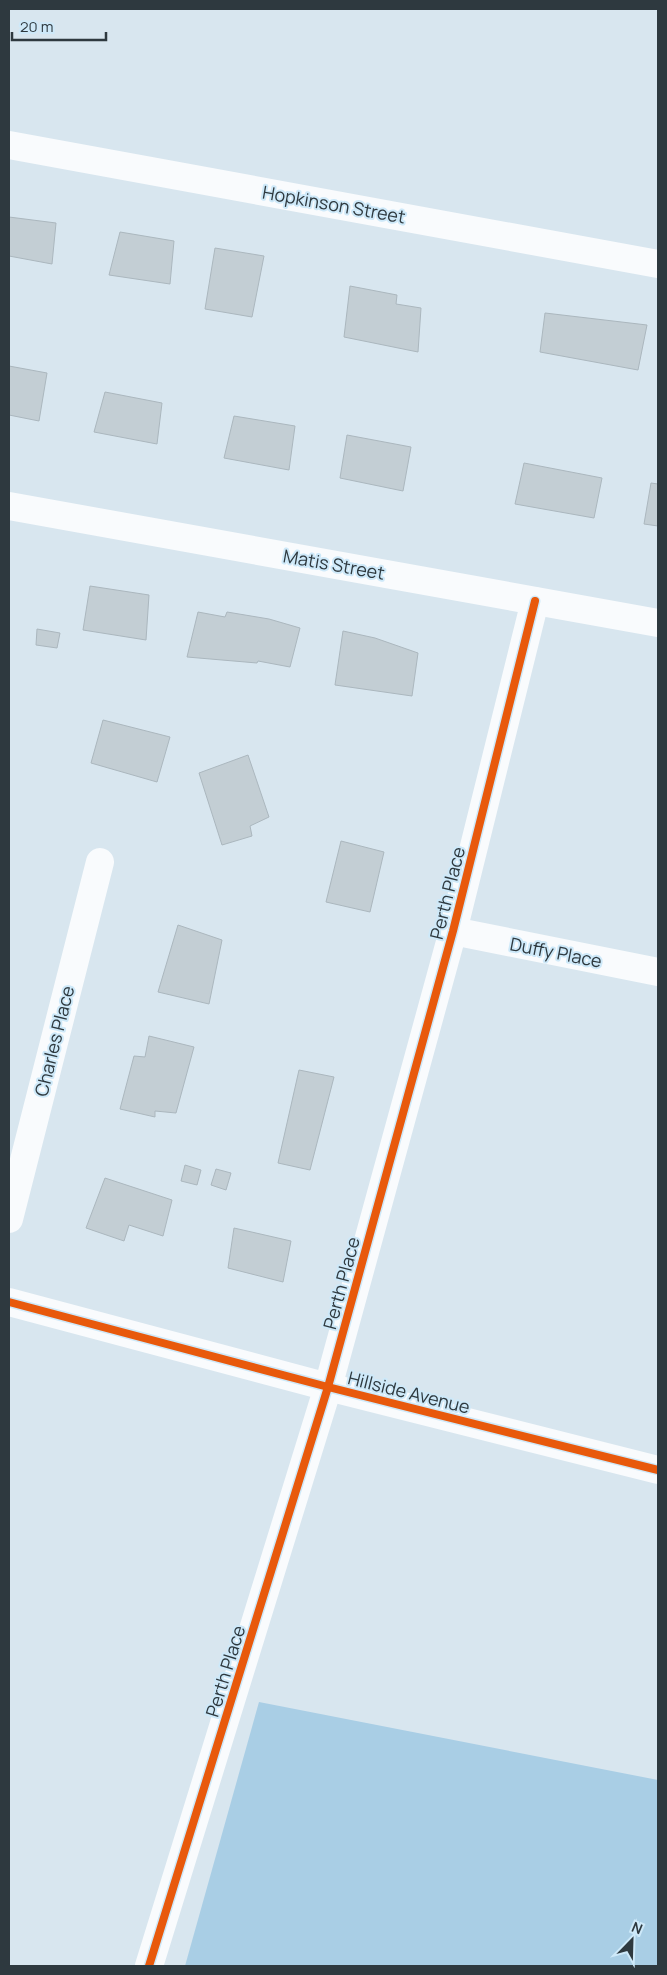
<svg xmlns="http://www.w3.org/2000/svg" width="667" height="1975" font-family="Manrope,sans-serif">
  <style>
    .forest { fill: #a9cee5 }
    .building { fill: #c3ced4; stroke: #abb7be }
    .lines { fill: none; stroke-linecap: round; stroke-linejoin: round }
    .minor { stroke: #f9fbfd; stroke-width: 28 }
    .cycleway-casing { stroke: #cee9f9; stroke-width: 11 }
    .cycleway { stroke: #e8590c; stroke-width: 8 }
    .labels { text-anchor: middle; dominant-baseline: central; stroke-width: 4; stroke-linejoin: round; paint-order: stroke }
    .street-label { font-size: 18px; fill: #2e393f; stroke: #cee9f9 }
  </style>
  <rect width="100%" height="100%" fill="#d8e6ef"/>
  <path class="forest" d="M259,1702L658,1780V1966H185Z"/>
  <g class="building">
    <path d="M9,217L56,223L52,264L9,256Z"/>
    <path d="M120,232L174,241L170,284L109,275Z"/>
    <path d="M215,248L264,256L252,317L205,309Z"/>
    <path d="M350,286L397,295L396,304L421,308L418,352L344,337Z"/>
    <path d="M545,313L647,325L638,370L540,352Z"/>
    <path d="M9,366L47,373L39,421L9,415Z"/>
    <path d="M105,392L162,403L157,444L94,432Z"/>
    <path d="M234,416L295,426L289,470L224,458Z"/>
    <path d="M347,435L411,447L403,491L340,478Z"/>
    <path d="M524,463L602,478L594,518L515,504Z"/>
    <path d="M651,483L658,484V526L644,524Z"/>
    <path d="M90,586L149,595L146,640L83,630Z"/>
    <path d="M198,612L225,617L227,612L269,619L300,628L290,667L258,661L257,663L187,657Z"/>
    <path d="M37,629L60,633L57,648L36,645Z"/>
    <path d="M343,631L375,638L418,653L412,696L335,685Z"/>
    <path d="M103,720L170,737L157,782L91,763Z"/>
    <path d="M248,755L269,817L250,826L252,836L222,845L199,773Z"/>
    <path d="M341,841L384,852L370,912L326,902Z"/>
    <path d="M178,925L222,940L209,1004L158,992Z"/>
    <path d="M149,1036L194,1047L176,1113L155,1111V1117L120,1109L134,1056L145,1057Z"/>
    <path d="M299,1070L334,1077L310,1170L278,1163Z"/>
    <path d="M185,1165L201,1170L197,1185L181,1181Z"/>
    <path d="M216,1169L231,1173L226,1190L211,1185Z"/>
    <path d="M105,1178L172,1200L163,1236L129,1225L124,1241L86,1228Z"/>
    <path d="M234,1228L291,1241L283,1282L228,1268Z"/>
  </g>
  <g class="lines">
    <g class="minor">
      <path d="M9,145L658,264"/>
      <path d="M9,506L658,623"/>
      <path d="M453,931L658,972"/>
      <path d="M9,1219L100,862"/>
      <path d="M9,1302L328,1387L658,1470"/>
      <path d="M149,1966L328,1387L453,931L535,601"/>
    </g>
    <g class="cycleway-casing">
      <g id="cycleway">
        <path d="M9,1302L328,1387L658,1470"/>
        <path d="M149,1966L328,1387L453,931L535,601"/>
      </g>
    </g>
    <use href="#cycleway" class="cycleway"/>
  </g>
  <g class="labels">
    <g class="street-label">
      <text transform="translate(334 204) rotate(10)">Hopkinson Street</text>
      <text transform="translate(334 564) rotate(10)">Matis Street</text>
      <text transform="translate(447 893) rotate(-76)">Perth Place</text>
      <text transform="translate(556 952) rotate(11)">Duffy Place</text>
      <text transform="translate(54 1041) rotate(-76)">Charles Place</text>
      <text transform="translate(341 1283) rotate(-75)">Perth Place</text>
      <text transform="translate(409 1392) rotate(14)">Hillside Avenue</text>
      <text transform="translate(225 1671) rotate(-73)">Perth Place</text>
    </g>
  </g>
  <rect width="667" height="1975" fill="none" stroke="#2e393f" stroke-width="20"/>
  <g transform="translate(632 1940) rotate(23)" stroke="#cee9f9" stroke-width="4" paint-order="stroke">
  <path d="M0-4L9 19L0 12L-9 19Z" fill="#2e393f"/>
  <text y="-8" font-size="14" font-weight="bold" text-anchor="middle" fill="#2e393f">N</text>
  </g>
  <path d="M12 32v8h94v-8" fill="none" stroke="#2e393f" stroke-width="2.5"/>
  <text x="20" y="32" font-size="15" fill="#2e393f" stroke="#cee9f9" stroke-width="4" paint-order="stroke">20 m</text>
</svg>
